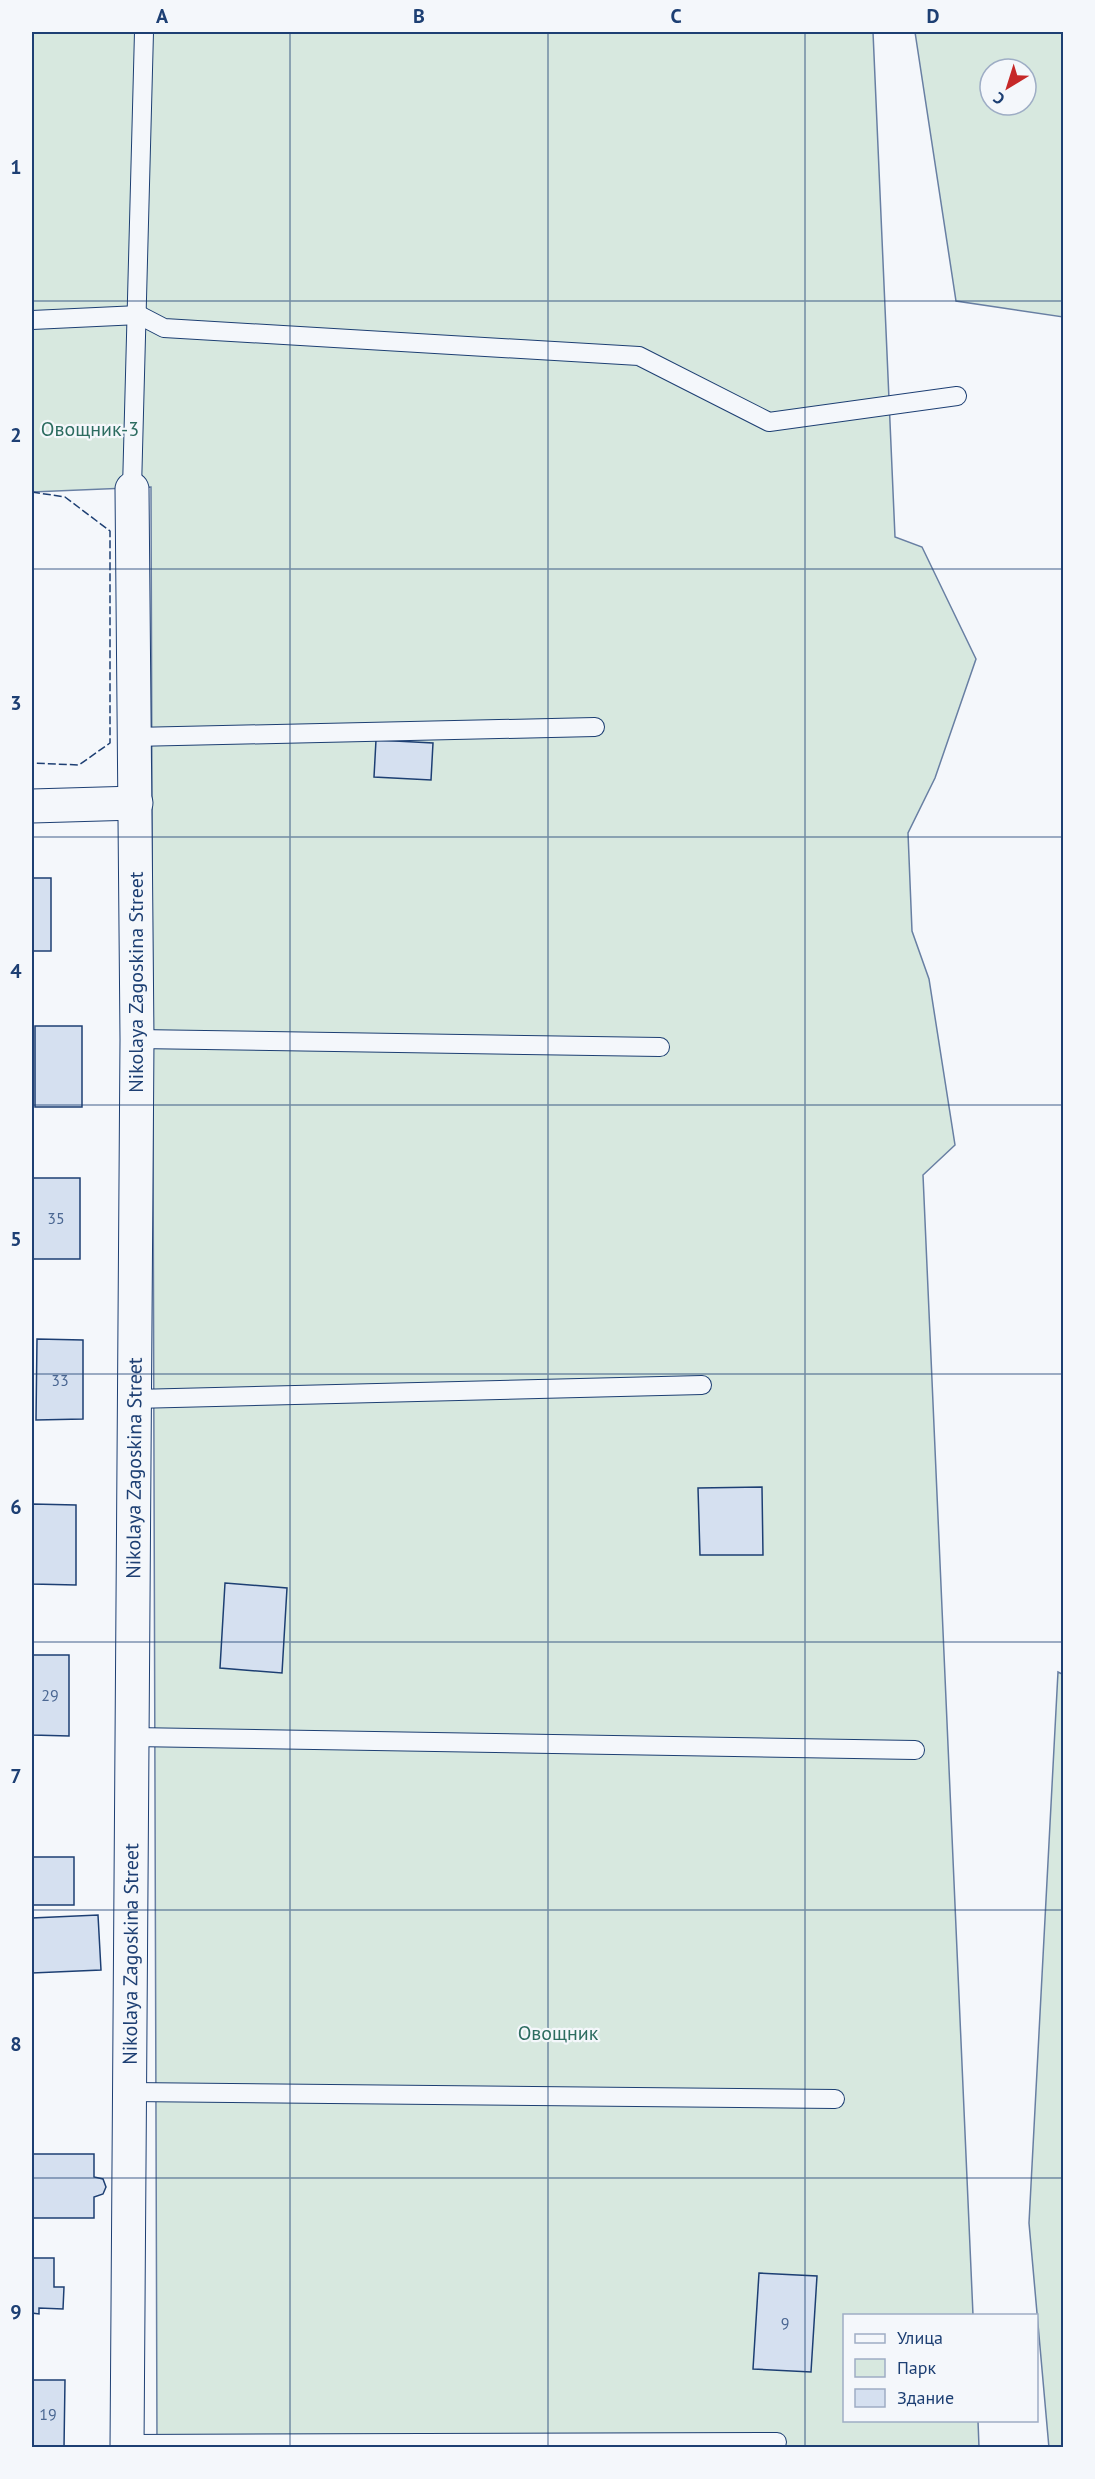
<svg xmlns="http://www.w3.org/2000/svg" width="1095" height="2479" font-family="'PT Sans',sans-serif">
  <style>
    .green { fill: #d7e8df; stroke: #687fa3; stroke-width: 1.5; fill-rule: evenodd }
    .building { fill: #d5e0f0; stroke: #1d3f73; stroke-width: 1.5 }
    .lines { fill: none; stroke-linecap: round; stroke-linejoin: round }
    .lane-casing { stroke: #1d3f73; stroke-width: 20 }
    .street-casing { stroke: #1d3f73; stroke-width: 35 }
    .lane { stroke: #f4f7fb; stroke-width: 18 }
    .street { stroke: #f4f7fb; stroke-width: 33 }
    .fence { stroke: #1d3f73; stroke-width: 1.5; stroke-dasharray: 8 3; stroke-linecap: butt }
    .grid { fill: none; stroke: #1d3f73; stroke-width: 1.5; stroke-opacity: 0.55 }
    .labels { text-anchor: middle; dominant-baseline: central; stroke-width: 4.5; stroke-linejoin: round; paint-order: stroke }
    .number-label { font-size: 16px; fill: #4b6792 }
    .park-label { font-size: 20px; fill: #2c6c60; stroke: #f4f7fb }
    .street-label { font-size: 20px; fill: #1d3f73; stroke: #f4f7fb }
    .neatline { fill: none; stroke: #1d3f73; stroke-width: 2 }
    .grid-label { font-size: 20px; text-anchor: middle; font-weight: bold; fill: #1d3f73 }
  </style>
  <rect width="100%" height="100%" fill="#f4f7fb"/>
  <g class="green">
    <path d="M32,32H873L895,537L922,547L976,659L935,778L908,833L912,931L929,979L955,1145L923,1175L973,2315L844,2316V2420L978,2421L979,2447H157L151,487L32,492Z"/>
    <path d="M915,32H1063V317L956,301ZM990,69H1026V105H990Z"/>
    <path d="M1058,1672L1064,1675V2447L1049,2448L1029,2223Z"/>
  </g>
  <g class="building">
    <path d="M376,740L433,743L431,780L374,777Z"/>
    <rect x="32" y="878" width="19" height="73"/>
    <rect x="35" y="1026" width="47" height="81"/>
    <rect x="33" y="1178" width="47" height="81"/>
    <path d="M37,1339L83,1340V1419L36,1420Z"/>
    <path d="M762,1487L763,1555H700L698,1488Z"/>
    <path d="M32,1504L76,1505V1585L32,1584Z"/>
    <path d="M225,1583L287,1588L282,1673L220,1668Z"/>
    <path d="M32,1655H69V1736L32,1735Z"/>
    <rect x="32" y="1857" width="42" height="48"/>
    <path d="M98,1915L101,1970L32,1973V1918Z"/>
    <path d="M32,2154H94V2177L103,2179L106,2187L103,2194L94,2197V2218H32Z"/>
    <path d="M32,2258H54V2287H64L63,2309L39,2308V2314L32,2313Z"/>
    <path d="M759,2273L817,2276L811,2372L753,2369Z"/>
    <path d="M32,2380H65L64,2448H32Z"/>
  </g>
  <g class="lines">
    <g class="lane-casing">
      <g id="lane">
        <path d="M32,320L139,315L164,328L639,356L769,422L957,396"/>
        <path d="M132,489L144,32"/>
        <path d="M133,737L595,727"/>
        <path d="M137,1039L660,1047"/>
        <path d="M134,1399L702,1385"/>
        <path d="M133,1737L915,1750"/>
        <path d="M130,2092L835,2099"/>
        <path d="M127,2444L777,2442"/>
      </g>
    </g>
    <g class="street-casing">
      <g id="street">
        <path d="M32,806L136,803"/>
        <path id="s1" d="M127,2448L137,1039L132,489"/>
      </g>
    </g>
    <use href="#lane" class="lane"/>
    <use href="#street" class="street"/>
    <path class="fence" d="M32,492L65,497L110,531V743L79,765L32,763"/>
  </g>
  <path class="grid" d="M290,32V2448M548,32V2448M805,32V2448M32,301H1064M32,569H1064M32,837H1064M32,1105H1064M32,1374H1064M32,1642H1064M32,1910H1064M32,2178H1064"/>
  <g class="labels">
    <g class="number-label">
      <text x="56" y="1218">35</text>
      <text x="60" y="1380">33</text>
      <text x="50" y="1695">29</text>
      <text x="785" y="2323">9</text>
      <text x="48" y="2414">19</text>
    </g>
    <g class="park-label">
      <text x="90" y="429">Овощник-3</text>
      <text x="558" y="2033">Овощник</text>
    </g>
    <g class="street-label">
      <text transform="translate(136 982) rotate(-90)">Nikolaya Zagoskina Street</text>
      <text stroke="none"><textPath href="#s1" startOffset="980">Nikolaya Zagoskina Street</textPath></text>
      <text stroke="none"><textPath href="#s1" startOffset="494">Nikolaya Zagoskina Street</textPath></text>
    </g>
  </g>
  <rect width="1095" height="2479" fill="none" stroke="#f4f7fb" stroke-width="66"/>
  <rect x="843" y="2314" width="195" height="108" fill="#f4f7fb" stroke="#9eadc5" stroke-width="1.5"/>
  <rect x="855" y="2334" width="30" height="9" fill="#f4f7fb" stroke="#9eadc5" stroke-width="1.5"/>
  <text x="897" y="2344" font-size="18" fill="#1d3f73">Улица</text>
  <rect x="855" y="2359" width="30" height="18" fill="#d7e8df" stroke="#9eadc5" stroke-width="1.5"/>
  <text x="897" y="2374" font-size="18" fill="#1d3f73">Парк</text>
  <rect x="855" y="2389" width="30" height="18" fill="#d5e0f0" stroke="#9eadc5" stroke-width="1.5"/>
  <text x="897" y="2404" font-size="18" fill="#1d3f73">Здание</text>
  <g transform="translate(1008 87) rotate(218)"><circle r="28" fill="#f4f7fb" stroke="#9eadc5" stroke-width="1.5"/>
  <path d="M0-4.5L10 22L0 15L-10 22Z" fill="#c62828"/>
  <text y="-9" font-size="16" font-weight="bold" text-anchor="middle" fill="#1d3f73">С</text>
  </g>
  <rect x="33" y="33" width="1029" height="2413" class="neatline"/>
  <g class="grid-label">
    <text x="162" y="23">A</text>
    <text x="419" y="23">B</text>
    <text x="676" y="23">C</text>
    <text x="933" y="23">D</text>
    <text x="16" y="174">1</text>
    <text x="16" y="442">2</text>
    <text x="16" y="710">3</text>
    <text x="16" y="978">4</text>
    <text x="16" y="1246">5</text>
    <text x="16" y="1514">6</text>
    <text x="16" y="1783">7</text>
    <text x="16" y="2051">8</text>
    <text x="16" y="2319">9</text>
  </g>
</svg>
